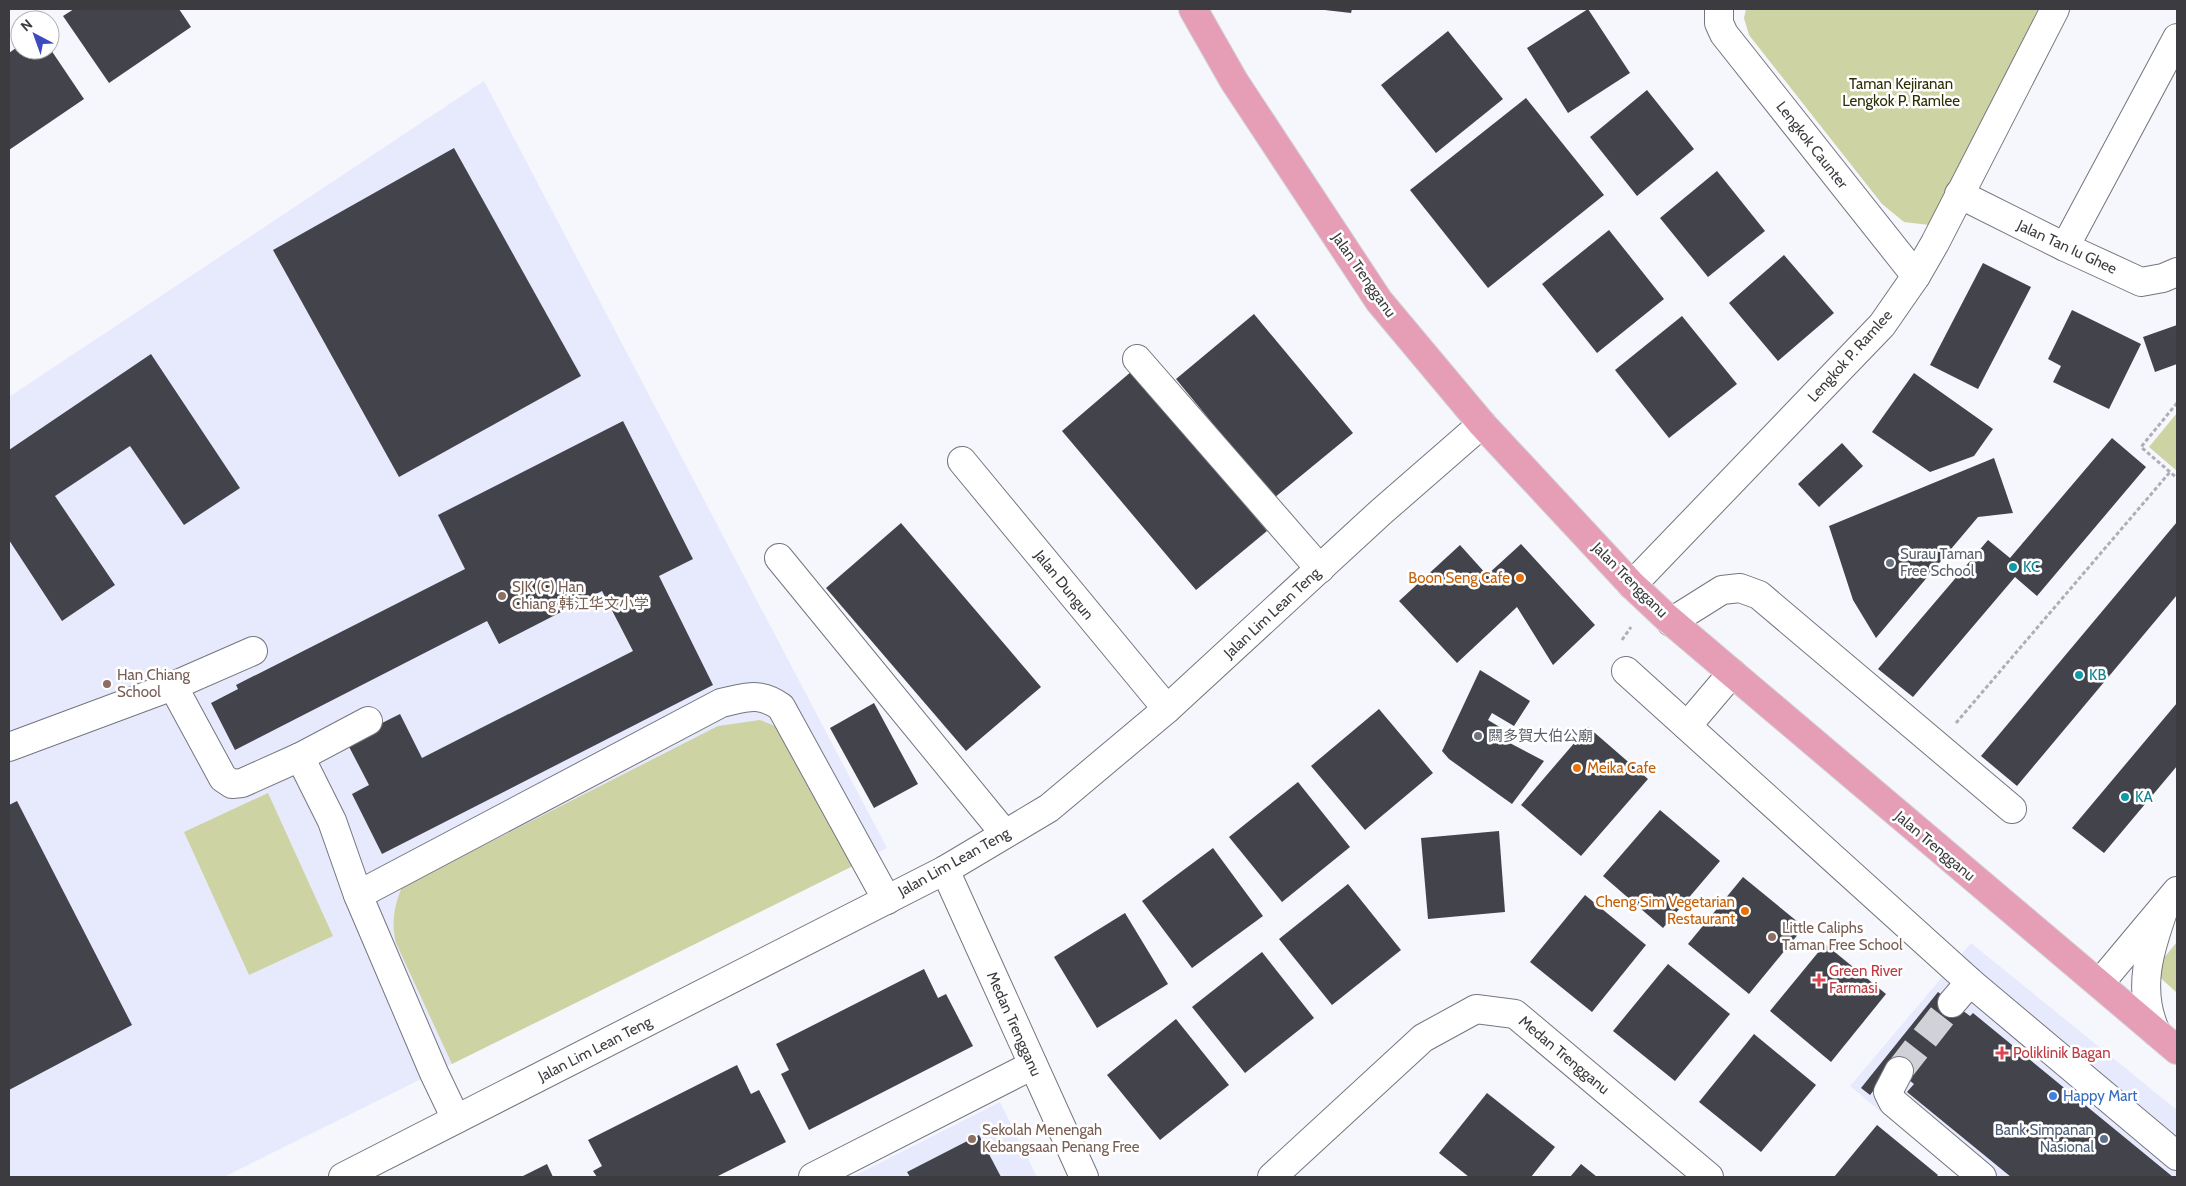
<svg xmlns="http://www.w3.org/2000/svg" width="2186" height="1186" font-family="Cabin,'Noto Sans SC',sans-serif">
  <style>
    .built { fill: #e7eafc }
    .green { fill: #ced3a4 }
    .building { fill: #42434b }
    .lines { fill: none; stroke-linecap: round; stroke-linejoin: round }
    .minor-tunnel { stroke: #d1d2d7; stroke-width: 28; stroke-dasharray: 28 14; stroke-linecap: butt }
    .minor-casing { stroke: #74767f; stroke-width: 30 }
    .major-casing { stroke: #d4d4d5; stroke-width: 30 }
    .path { stroke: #aeafb4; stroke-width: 3; stroke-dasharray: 4 2.5; stroke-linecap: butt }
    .minor { stroke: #fff; stroke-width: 28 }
    .major { stroke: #e69eb6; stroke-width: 28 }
    .worship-dot { fill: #6b7280; stroke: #fff; stroke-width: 2 }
    .culture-dot { fill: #0f9aa8; stroke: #fff; stroke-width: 2 }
    .food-dot { fill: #e8710a; stroke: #fff; stroke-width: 2 }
    .education-dot { fill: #8d6e63; stroke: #fff; stroke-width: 2 }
    .health-dot { fill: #e0444e; stroke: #fff; stroke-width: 2 }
    .shop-dot { fill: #3f7fe0; stroke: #fff; stroke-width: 2 }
    .service-dot { fill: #5c6f8a; stroke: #fff; stroke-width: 2 }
    .labels { text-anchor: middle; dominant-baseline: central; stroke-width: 5; stroke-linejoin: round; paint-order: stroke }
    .park-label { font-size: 15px; fill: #2c2e03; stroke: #fff }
    .street-label { font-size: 15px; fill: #3c3c40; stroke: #fff }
    .worship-label { font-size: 15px; fill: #5b616d; stroke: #fff; text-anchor: start }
    .culture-label { font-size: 15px; fill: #0d838f; stroke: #fff; text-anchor: start }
    .food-label { font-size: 15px; fill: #c56008; stroke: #fff; text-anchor: end }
    .education-label { font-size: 15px; fill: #785e54; stroke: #fff; text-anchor: start }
    .health-label { font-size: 15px; fill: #be3a42; stroke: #fff; text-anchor: start }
    .shop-label { font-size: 15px; fill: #366cbe; stroke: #fff; text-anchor: start }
    .service-label { font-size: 15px; fill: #4e5e75; stroke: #fff; text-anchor: end }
  </style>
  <rect width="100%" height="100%" fill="#f6f7fd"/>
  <g class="built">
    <path d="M484,81L887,848L224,1177H9V397Z"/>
    <path d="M1971,943L2177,1110V1177H1959L1850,1086Z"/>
    <path d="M1000,1102L1037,1177H852Z"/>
  </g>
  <g class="green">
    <path d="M1746,9H2038L1929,225L1904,222L1882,204L1749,35L1744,18Z"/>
    <path d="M2177,413V471L2149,447Z"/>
    <path d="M760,720L775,726L786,736L857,864L452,1064L396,943C391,923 394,906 402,887L718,726Z"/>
    <path d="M268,793L333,936L249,975L184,832Z"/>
    <path d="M2177,942V993L2153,971Z"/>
  </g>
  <g class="building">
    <path d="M74,9H179L191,27L109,83L63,16Z"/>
    <path d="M1316,9H1352L1351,13Z"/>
    <path d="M1588,9L1630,73L1568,113L1527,48Z"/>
    <path d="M1448,31L1503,99L1436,153L1381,85Z"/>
    <path d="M20,45V50H51L84,99L9,150V53Z"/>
    <path d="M1647,90L1694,149L1637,196L1590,137Z"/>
    <path d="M1526,98L1604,195L1488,288L1410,190Z"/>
    <path d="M454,148L581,376L399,477L273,250Z"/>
    <path d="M1717,171L1765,231L1708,277L1660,218Z"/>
    <path d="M1609,230L1664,299L1597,353L1542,284Z"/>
    <path d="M1784,255L1834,313L1778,361L1729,303Z"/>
    <path d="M1983,263L2031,287L1978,389L1930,365Z"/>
    <path d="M2072,310L2141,344L2109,409L2053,382L2061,366L2048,359Z"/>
    <path d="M1254,314L1353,433L1274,498L1176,379Z"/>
    <path d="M1682,316L1737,384L1669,438L1615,370Z"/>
    <path d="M2177,325V364L2155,372L2143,337Z"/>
    <path d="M151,354L240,488L184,525L130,446L55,496L115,585L62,621L9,540V450Z"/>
    <path d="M1132,371L1267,531L1196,590L1062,431Z"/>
    <path d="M1914,373L1993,429L1974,456L1930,472L1872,432Z"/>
    <path d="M623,421L693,559L659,576L713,685L382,854L352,794L369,785L346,741L400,714L422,758L633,651L602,591L499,644L487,621L235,750L211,703L238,689L236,685L465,569L438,515Z"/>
    <path d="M2112,438L2146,467L2037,596L2015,577L1913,697L1878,669L1988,540L2010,558Z"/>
    <path d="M1842,443L1863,466L1819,507L1798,484Z"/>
    <path d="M1994,458L2013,513L1978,517L1876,638L1853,600L1829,526Z"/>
    <path d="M2177,522V595L2017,786L1981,756Z"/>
    <path d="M901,523L1041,687L966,751L826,588Z"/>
    <path d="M1521,544L1595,625L1553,665L1517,607L1457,663L1399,601L1460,545L1487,575Z"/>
    <path d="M1480,670L1530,701L1514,726L1492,713L1488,720L1508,732L1504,740L1544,761L1512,804L1449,759L1442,751Z"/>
    <path d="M874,703L918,784L874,808L830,728Z"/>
    <path d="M2177,703V766L2104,853L2072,828Z"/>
    <path d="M1379,709L1433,773L1365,830L1311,766Z"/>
    <path d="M1588,727L1648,779L1581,856L1521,805Z"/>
    <path d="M1298,782L1350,847L1282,902L1229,837Z"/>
    <path d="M17,801L132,1025L9,1090V805Z"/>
    <path d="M1660,810L1720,861L1663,928L1603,876Z"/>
    <path d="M1499,831L1505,912L1428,919L1421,838Z"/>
    <path d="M1213,848L1263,916L1192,968L1142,901Z"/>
    <path d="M1743,877L1804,927L1749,994L1688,944Z"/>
    <path d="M1348,884L1401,950L1332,1005L1279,939Z"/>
    <path d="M1585,895L1646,945L1592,1012L1530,962Z"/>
    <path d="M1125,913L1168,984L1097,1028L1054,957Z"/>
    <path d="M1825,944L1886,994L1831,1062L1770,1011Z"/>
    <path d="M1262,952L1314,1018L1245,1073L1192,1007Z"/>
    <path d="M1668,964L1730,1014L1675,1081L1613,1031Z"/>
    <path d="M924,969L938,998L946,994L973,1046L809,1130L781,1074L789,1070L776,1044Z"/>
    <path d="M1938,992L1970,1016L1973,1013L2173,1177H2011L1907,1092L1914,1084L1892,1067L1870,1095L1861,1088Z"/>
    <path d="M1176,1019L1229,1085L1160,1140L1107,1075Z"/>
    <path d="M1754,1034L1816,1085L1761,1152L1699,1102Z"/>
    <path d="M737,1065L751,1094L759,1090L786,1142L716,1177H597L593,1171L602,1166L588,1140Z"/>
    <path d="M1487,1093L1555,1147L1531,1177H1469L1439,1153Z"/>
    <path d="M1877,1125L1938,1175L1936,1177H1834Z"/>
    <path d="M979,1135L1001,1177H910L907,1172Z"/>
    <path d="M547,1164L553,1177H521Z"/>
    <path d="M1581,1164L1597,1177H1570Z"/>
  </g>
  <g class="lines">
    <path class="minor-tunnel" d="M1899,1071L1952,1003"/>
    <g class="minor-casing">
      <g id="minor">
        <path d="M1719,9V23L1724,34L1916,276"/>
        <path d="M1959,194L2065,247L2141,282L2163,278L2177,272"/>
        <path d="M2065,247L2177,38"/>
        <path d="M1137,359L1320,569"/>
        <path d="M962,461L1167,709"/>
        <path d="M779,558L1005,834"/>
        <path d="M1632,585L1882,325L1916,276L1935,243L2055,9"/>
        <path d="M1671,622L1722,590L1740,588L1759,595L2012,809"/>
        <path d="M1626,671L1970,982L2177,1156"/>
        <path d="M173,686L223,778L232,784L242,783L300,757L368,721"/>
        <path d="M1687,726L1732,673"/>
        <path d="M9,747L173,686L253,651"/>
        <path d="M300,757L332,821L358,895L434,1073L456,1119"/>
        <path d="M945,870L1084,1177"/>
        <path d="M358,895L721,703C745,698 759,691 781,707L887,900"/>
        <path d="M2100,983L2177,891"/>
        <path d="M1952,1003L1970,982"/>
        <path d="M2156,1032C2136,989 2150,948 2165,906"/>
        <path d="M1899,1071L1888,1092L1893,1102L1982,1177"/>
        <path d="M343,1177L945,870L1049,808L1167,709L1381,512L1482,424"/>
        <path d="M813,1177L1033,1065"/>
        <path d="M1272,1177L1423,1038L1476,1009L1515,1014L1709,1177"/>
      </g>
    </g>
    <g class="major-casing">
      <path id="major" d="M1193,9L1234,81L1379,301L1482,424L1632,585L1666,617L2177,1050"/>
    </g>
    <g class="path">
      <path d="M2177,403L2141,447L2177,478"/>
      <path d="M1622,640L1631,627"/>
      <path d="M1956,723L2170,472"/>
    </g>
    <use href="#minor" class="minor"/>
    <use href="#major" class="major"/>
  </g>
  <g class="worship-dot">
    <circle cx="1890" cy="563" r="5"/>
    <circle cx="1478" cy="736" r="5"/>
  </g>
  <g class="culture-dot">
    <circle cx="2013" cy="567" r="5"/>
    <circle cx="2079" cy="675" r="5"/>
    <circle cx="2125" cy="797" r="5"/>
  </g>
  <g class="food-dot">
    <circle cx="1520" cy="578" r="5"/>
    <circle cx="1577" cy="768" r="5"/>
    <circle cx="1745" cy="911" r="5"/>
  </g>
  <g class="education-dot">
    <circle cx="502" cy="596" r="5"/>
    <circle cx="107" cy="684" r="5"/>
    <circle cx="1772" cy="937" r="5"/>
    <circle cx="972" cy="1139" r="5"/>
  </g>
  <g class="health-dot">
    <path d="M1816.5 972.5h5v5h5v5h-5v5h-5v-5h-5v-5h5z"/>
    <path d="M1999.5 1045.5h5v5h5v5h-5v5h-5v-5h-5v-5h5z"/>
  </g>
  <circle class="shop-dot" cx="2053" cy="1096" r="5"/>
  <circle class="service-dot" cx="2104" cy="1139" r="5"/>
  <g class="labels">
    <g class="park-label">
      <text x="1901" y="84">Taman Kejiranan<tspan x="1901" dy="17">Lengkok P. Ramlee</tspan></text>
    </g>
    <g class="street-label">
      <text transform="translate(1812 145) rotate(52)">Lengkok Caunter</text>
      <text transform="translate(2067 247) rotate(25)">Jalan Tan Iu Ghee</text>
      <text transform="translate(1364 275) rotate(55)">Jalan Trengganu</text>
      <text transform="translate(1850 356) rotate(-48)">Lengkok P. Ramlee</text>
      <text transform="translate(1630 580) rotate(45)">Jalan Trengganu</text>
      <text transform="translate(1064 585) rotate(51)">Jalan Dungun</text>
      <text transform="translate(1272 613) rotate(-43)">Jalan Lim Lean Teng</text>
      <text transform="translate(1935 846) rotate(40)">Jalan Trengganu</text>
      <text transform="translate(954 862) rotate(-29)">Jalan Lim Lean Teng</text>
      <text transform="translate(1014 1024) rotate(66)">Medan Trengganu</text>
      <text transform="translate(595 1049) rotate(-27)">Jalan Lim Lean Teng</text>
      <text transform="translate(1564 1055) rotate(40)">Medan Trengganu</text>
    </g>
    <g class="worship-label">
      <text x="1900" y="554">Surau Taman<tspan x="1900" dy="17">Free School</tspan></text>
      <text x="1488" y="736">闗多賀大伯公廟</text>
    </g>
    <g class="culture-label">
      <text x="2023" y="567">KC</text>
      <text x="2089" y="675">KB</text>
      <text x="2135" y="797">KA</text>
    </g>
    <g class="food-label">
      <text x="1510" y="578">Boon Seng Cafe</text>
      <text x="1587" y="768" text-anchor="start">Meika Cafe</text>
      <text x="1735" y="902">Cheng Sim Vegetarian<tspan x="1735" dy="17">Restaurant</tspan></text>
    </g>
    <g class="education-label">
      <text x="512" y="587">SJK (C) Han<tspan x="512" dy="17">Chiang 韩江华文小学</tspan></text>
      <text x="117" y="675">Han Chiang<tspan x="117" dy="17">School</tspan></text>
      <text x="1782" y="928">Little Caliphs<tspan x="1782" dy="17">Taman Free School</tspan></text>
      <text x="982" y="1130">Sekolah Menengah<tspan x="982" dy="17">Kebangsaan Penang Free</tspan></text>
    </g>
    <g class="health-label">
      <text x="1829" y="971">Green River<tspan x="1829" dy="17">Farmasi</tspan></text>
      <text x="2013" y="1053">Poliklinik Bagan</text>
    </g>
    <g class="shop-label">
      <text x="2063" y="1096">Happy Mart</text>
    </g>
    <g class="service-label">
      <text x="2094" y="1130">Bank Simpanan<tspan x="2094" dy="17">Nasional</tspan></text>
    </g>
  </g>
  <rect width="2186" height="1186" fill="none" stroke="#3c3c40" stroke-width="20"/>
  <g transform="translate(35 35) rotate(319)"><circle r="24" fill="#ffffff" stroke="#b1b1b3"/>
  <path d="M0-4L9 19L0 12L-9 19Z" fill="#3d4bbf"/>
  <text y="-8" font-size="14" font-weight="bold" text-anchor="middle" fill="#3c3c40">N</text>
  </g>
</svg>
